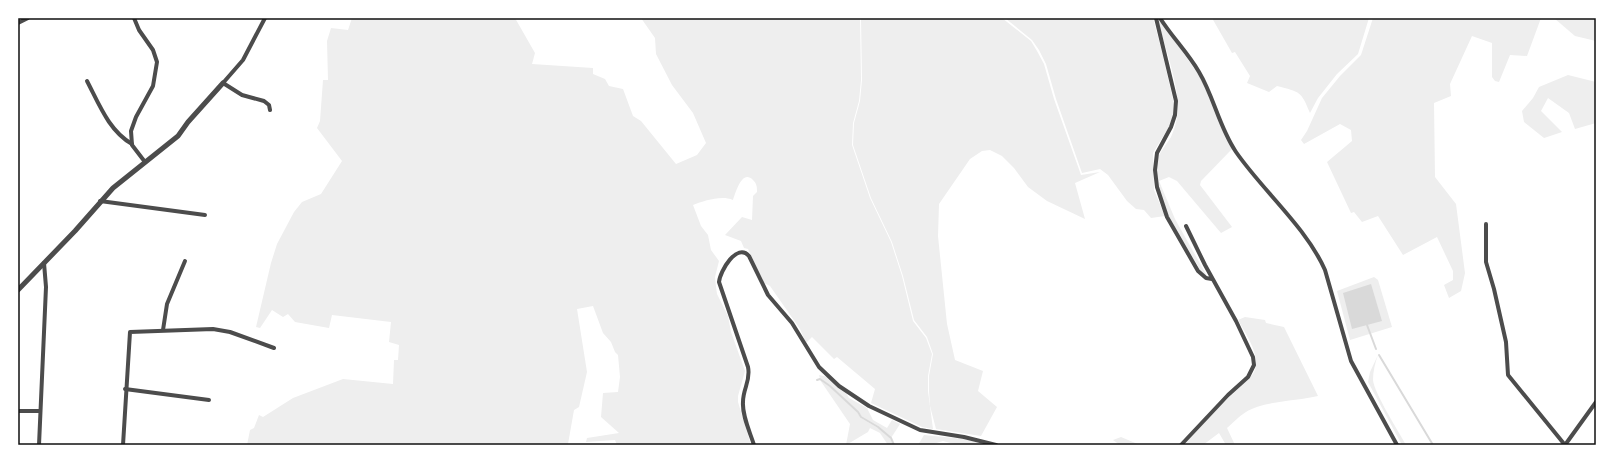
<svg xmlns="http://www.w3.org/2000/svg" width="1614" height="463" font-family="'Source Sans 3',sans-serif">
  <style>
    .green { fill: #eee }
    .water { fill: #d9d9d9 }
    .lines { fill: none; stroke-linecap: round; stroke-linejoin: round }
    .stream { stroke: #d9d9d9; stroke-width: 2 }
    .minor { stroke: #4c4c4c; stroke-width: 4 }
    .tertiary { stroke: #4c4c4c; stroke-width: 5 }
    .neatline { fill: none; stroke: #111; stroke-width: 1.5 }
  </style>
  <rect width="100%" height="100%" fill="#fff"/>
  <g class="green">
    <path d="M352,18H515L535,53L532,64L593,68V74L605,79L609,86L623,89L633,116L641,121L676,164L697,155L706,143L693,113L672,85L656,54L655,38L641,18H860L861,80L859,101L853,123L852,145L870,198L891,242L902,276L913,321L926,338L932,354L928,376V391L933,429L922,427L871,403L875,389L837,357L834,359L812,337L806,343L800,329L770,286L764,283L748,249L744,248L741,241L725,235L742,217L752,220L753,196L757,192C757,187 757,184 753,180C742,169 736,192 733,200C721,195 704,201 693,205L701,226L708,235L711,250L719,261L715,277L716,287L717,294L728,316L731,332L745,371L738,396V402L751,445H617L615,440L586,442L587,438L619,433L601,417L603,393L618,392L620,377L618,355L615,352L611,342L603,333L593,306L577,309L587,372L579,407L574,410L568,444L558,445H247L250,430L254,428L259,415L263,417L293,398L343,379L393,384L394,360H398L399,345L389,342L391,322L332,315L329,328L295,322L288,314L283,317L272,310L260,328L256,327L271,263L277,244L294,212L302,202L321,194L342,161L317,128L320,121L323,80H328L327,41L331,28L348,30Z"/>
    <path d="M861,18H1002L1031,41L1037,51L1044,64L1054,99L1081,175L1100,172L1075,183L1085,219L1047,201L1028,187L1014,168L1002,156L990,150L982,151L970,159L939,204L938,236L947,324L955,360L983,371L978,391L997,407L981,436L936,429L930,406L929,391V376L933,354L927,337L914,320L903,276L892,242L871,198L853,145L854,123L860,101L862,80Z"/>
    <path d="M1005,18H1153L1162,52L1174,104L1173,116L1167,130L1153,153L1154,190L1165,216L1151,218L1144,210L1136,209L1127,201L1108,175L1100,169L1082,173L1056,99L1046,64L1039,50L1032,40Z"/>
    <path d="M1157,18H1159L1200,77L1232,149L1201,181L1200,185L1232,227L1221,233L1177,181L1169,177L1159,181L1175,219L1207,276L1201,272L1197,264C1180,237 1148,191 1158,158C1161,150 1167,144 1171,137C1175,128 1178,117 1178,107C1178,83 1164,43 1157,18Z"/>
    <path d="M1212,18H1369L1358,54L1337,74L1318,98L1310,113C1301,91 1300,92 1277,86L1269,92L1247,83L1250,76L1235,52L1232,53Z"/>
    <path d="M1373,18H1541L1527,56L1510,55L1499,82L1495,81L1492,77V43L1472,36L1450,84L1451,96L1434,103L1435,177L1456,204L1465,273L1461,291L1449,298L1444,285L1453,280V271L1437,237L1403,255L1378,216L1362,222L1354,212L1351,213L1327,162L1352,141L1351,130L1340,124L1304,144L1301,140L1307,131L1322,98L1340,76L1361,55Z"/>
    <path d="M1554,18H1596V41L1575,36Z"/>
    <path d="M1568,75L1596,82V123L1575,129L1569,113L1548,98L1541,111L1562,132L1544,138L1524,122L1522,111L1533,98L1539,87Z"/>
    <path d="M1374,277L1378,280L1392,327L1350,340L1337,291Z"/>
    <path d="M1245,317L1265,320L1266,323L1284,327L1318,396C1298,401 1262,401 1246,412C1239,416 1233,423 1227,428L1235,445H1226L1219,433L1203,445H1184L1210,416L1253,374C1263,357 1246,335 1238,320Z"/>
    <path d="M1378,355C1375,363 1373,371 1373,380C1374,393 1399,432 1406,445H1402L1368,382L1370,372Z"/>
    <path d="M819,375L828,377L845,391L849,398L867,408L873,420L887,428L892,420L900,424L891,438L878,427L862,417L858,411L830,385L820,379Z"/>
    <path d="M820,380L829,386L857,412L861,418L878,428L890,438L893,445H888L880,433L870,428L868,432L846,445L850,424Z"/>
    <path d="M924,435L964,439L988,445H958L943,441L930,445H918Z"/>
    <path d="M1121,437L1140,445H1120L1113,440Z"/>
  </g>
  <path class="water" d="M1371,284L1382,321L1352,329L1343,293Z"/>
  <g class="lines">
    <g class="stream">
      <path d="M1367,325L1376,349"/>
      <path d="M1379,355L1433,445"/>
      <path d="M817,380L820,379L830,386L858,412L861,417L878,427L891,438L894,445"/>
    </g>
    <g class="minor">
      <path d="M134,18L139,30L153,50L157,62L153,86L136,117L131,131L132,145L145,162"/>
      <path d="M265,18L243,60L223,83L242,95L264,101L269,105L270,110"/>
      <path d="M1156,18L1176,101L1175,115L1171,127L1157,153L1155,170L1157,187L1167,217L1198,271L1206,278L1212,279"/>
      <path d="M1160,18C1172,37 1188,53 1199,72C1214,97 1219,127 1236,152C1263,191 1306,227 1325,270L1351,361L1397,445"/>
      <path d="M18,23L28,18"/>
      <path d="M87,81C99,104 109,131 132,144"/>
      <path d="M100,201L205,215"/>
      <path d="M1486,224V262L1494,289L1506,342L1508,375L1565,445"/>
      <path d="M163,330L167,304L185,261"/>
      <path d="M125,389L209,400"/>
      <path d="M18,411H40"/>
      <path d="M39,445L46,287L44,263"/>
      <path d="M123,445L130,332L213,329L230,332L274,348"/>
      <path d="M754,445C750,432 742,416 743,402C743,388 751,381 748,367L719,282C720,271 737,242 749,256L768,295L792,323L819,367L839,386L869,406L920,430L964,437L996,445"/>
      <path d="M1181,445L1228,395L1248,377L1254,365L1253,357L1236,321L1205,265L1186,226"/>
      <path d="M1565,445L1596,402"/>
    </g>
    <path class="tertiary" d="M18,290L75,231L113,188L178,136L188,122L223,83"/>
  </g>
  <rect width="1614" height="463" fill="none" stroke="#ffffff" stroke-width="38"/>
  <rect x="19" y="19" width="1576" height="425" class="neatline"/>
</svg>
